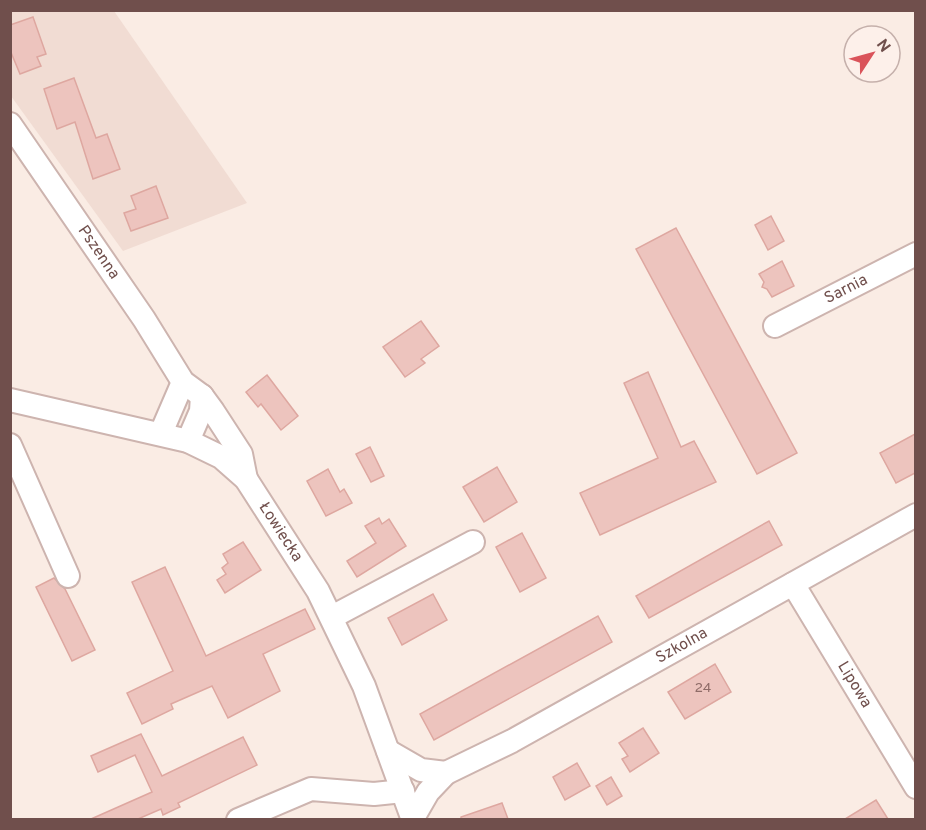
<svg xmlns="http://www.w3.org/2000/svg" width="926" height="830" font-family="Overpass,sans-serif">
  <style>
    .residential { fill: #f1dcd3 }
    .building { fill: #edc4be; stroke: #dea7a0; stroke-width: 1.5 }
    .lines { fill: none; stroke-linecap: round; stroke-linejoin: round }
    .minor-casing { stroke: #cdb4af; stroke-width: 26 }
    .minor { stroke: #fff; stroke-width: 22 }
    .labels { text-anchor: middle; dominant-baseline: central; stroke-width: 5; stroke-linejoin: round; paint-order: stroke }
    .number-label { font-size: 14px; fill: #8f6c68 }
    .street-label { font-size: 16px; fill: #704f4c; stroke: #fdf0ea }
  </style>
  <rect width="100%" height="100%" fill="#faece4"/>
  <path class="residential" d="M10,11H114L247,203L123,251L11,96Z"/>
  <g class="building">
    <path d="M33,17L46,54L37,57L41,66L20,74L10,50V25Z"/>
    <path d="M74,78L96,138L107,134L120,169L93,179L75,122L57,129L44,89Z"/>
    <path d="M156,186L168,218L131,231L124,213L136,209L131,196Z"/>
    <path d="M771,216L784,241L768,250L755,225Z"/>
    <path d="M676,228L797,453L757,474L636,249Z"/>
    <path d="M782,261L794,286L772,297L767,289L762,287L764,282L759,274Z"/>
    <path d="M421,321L439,346L421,359L425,363L405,377L383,347Z"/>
    <path d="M648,372L681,447L694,441L716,482L600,535L580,493L658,458L624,383Z"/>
    <path d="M267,375L298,416L281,430L261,404L258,407L246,392Z"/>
    <path d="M915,434V473L896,483L880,453Z"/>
    <path d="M370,447L384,476L371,482L356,454Z"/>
    <path d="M497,467L517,502L484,522L463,487Z"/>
    <path d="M328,469L340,492L344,489L352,503L326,516L307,481Z"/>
    <path d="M379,518L382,524L389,519L406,546L357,577L347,561L376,543L365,526Z"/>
    <path d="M769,521L782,545L649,618L636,596Z"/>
    <path d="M522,533L546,578L520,592L496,547Z"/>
    <path d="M243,542L261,570L225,593L217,580L226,574L222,568L228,563L223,554Z"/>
    <path d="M165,567L206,656L305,609L315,629L263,654L280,691L228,718L212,686L171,704L173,709L142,724L127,693L173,671L132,582Z"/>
    <path d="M54,578L65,589L95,650L72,661L36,587Z"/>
    <path d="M433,594L447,620L402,645L388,618Z"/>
    <path d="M598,616L612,642L434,740L420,714Z"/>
    <path d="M715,664L731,692L685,719L668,692Z"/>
    <path d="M643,728L659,753L630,772L622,759L628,756L619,743Z"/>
    <path d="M141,734L162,776L243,737L257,765L178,803L180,807L163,815L161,809L138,819H91L152,792L135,755L98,772L91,756Z"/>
    <path d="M577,763L590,786L565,800L553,777Z"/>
    <path d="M611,777L622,796L607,805L596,786Z"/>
    <path d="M876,800L888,819H845Z"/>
    <path d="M502,803L508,819H461V817Z"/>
  </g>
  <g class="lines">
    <g class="minor-casing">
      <g id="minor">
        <path id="s1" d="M10,124L144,319L183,382L202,396L213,411L241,454L246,479"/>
        <path id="s2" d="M775,326L916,254"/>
        <path id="s3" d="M10,400L188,441L221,457L246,479L318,591L364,686L413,820"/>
        <path d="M161,433L183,382"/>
        <path d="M188,441L201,411L202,396"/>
        <path d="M10,445L68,576"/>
        <path id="s4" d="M793,584L916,787"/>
        <path d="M332,617L473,542"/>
        <path d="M388,751L421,770L446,773L428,792L413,818"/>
        <path id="s5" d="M446,773L512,741L916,515"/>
        <path d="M238,820L311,789L374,794L403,791"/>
      </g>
    </g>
    <use href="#minor" class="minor"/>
  </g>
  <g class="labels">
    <g class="number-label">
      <text x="703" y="688">24</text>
    </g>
    <g class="street-label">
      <text stroke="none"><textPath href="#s1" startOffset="156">Pszenna</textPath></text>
      <text stroke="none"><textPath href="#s2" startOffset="80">Sarnia</textPath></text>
      <text stroke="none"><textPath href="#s3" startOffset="316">Łowiecka</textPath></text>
      <text stroke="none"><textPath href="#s5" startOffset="268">Szkolna</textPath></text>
      <text stroke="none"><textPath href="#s4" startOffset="118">Lipowa</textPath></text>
    </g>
  </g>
  <rect width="926" height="830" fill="none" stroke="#704f4c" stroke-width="24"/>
  <g transform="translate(872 54) rotate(54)"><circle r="28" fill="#fdf0ea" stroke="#c5b0ab" stroke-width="1.5"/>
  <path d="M0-4.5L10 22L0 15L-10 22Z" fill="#da535a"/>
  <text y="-9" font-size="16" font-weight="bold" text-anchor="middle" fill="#704f4c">N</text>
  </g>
</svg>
